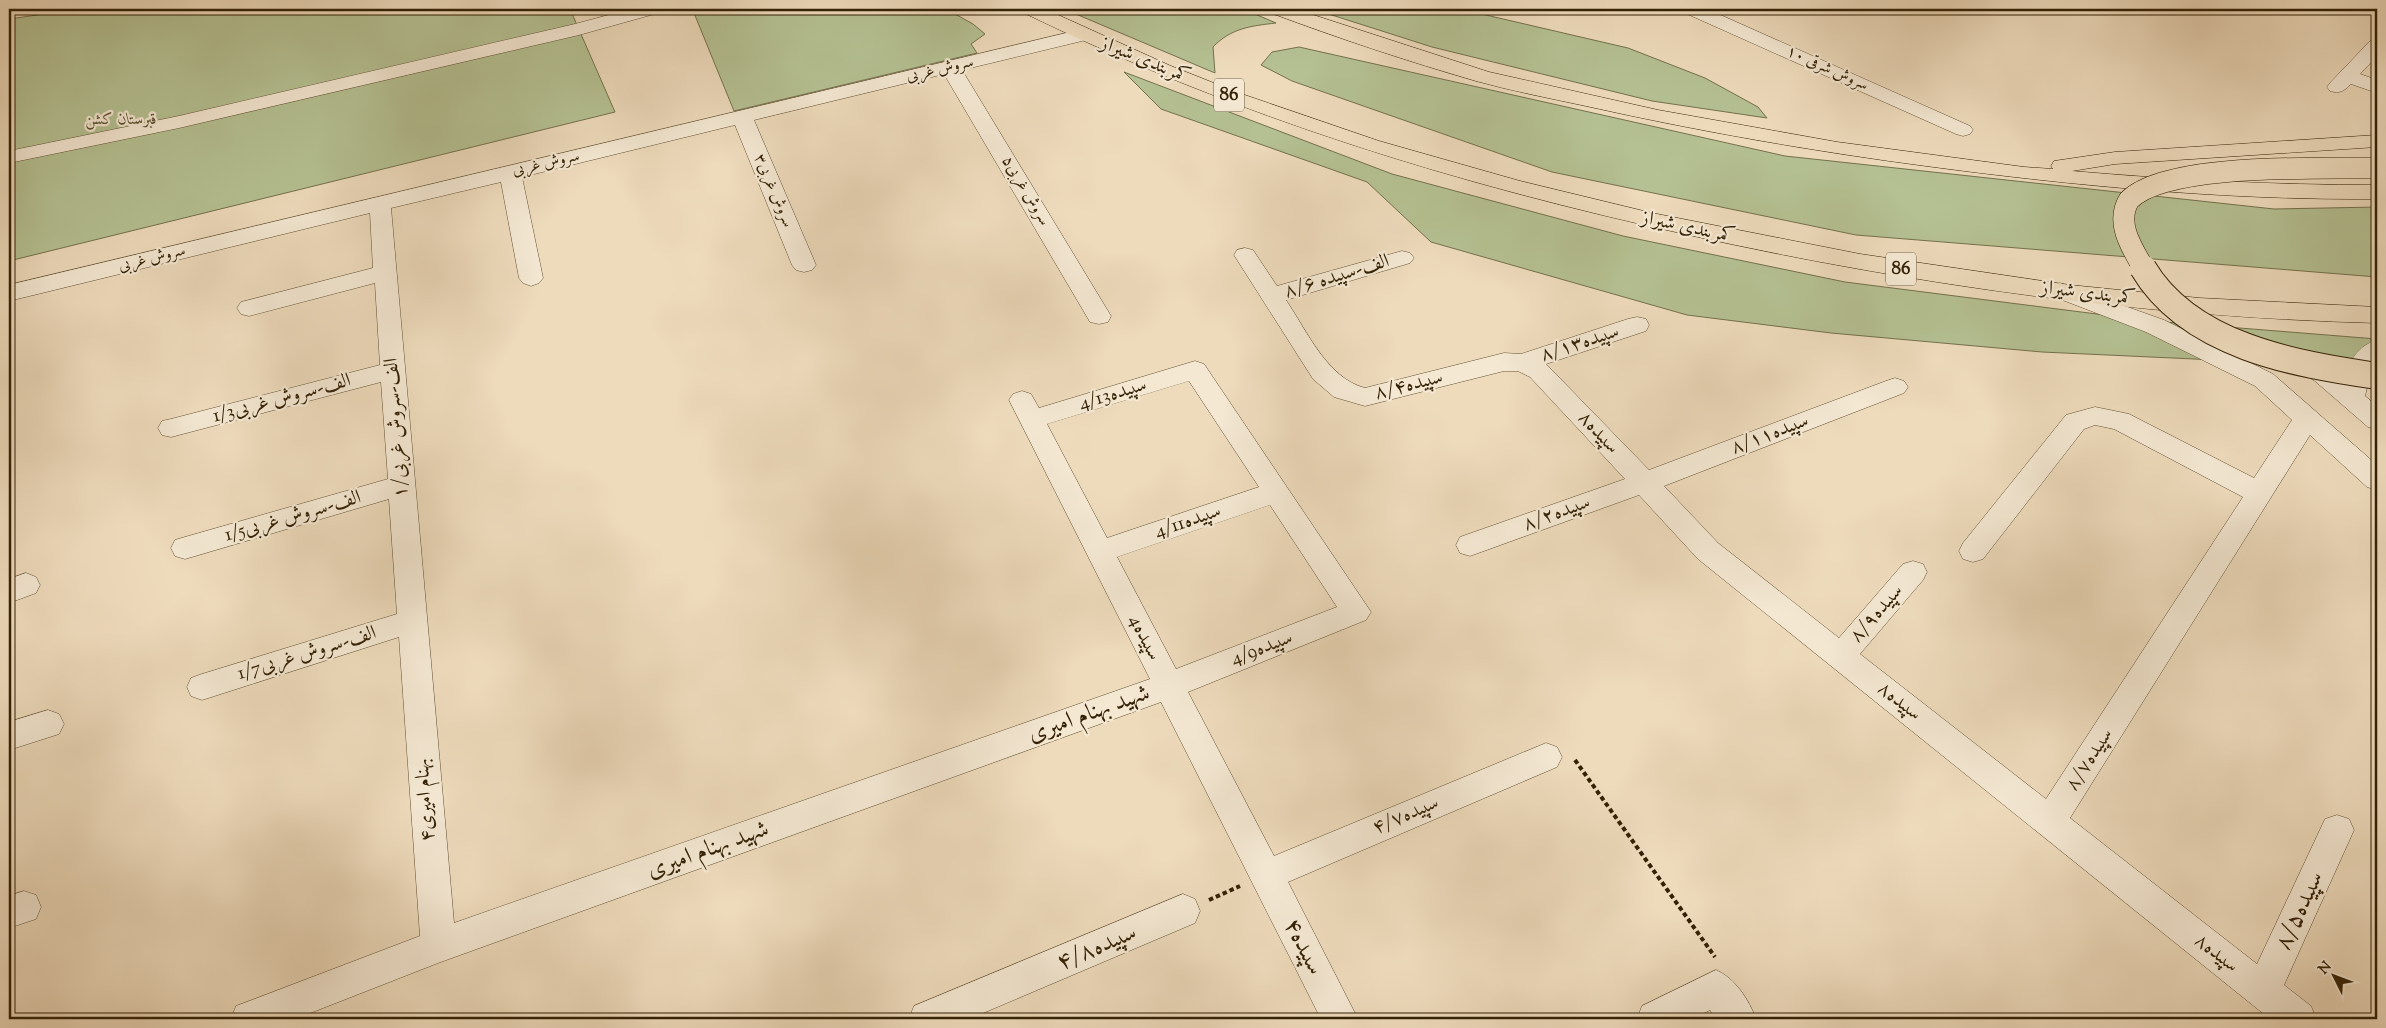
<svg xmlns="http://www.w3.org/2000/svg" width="2386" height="1028" font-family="'Sorts Mill Goudy',Amiri,serif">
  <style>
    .green { fill: #b5c193; stroke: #74714c }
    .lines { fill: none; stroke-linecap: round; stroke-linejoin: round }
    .minor-casing { stroke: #625033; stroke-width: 1 }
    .highway-casing { stroke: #332105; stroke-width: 1 }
    .path { stroke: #332105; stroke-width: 4; stroke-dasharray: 4.5 3; stroke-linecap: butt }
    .minor { fill: #f4e8d3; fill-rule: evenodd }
    .highway { fill: #eedbbc; fill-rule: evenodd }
    .highway-bridge-far1-casing { stroke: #332105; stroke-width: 22; stroke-linecap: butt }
    .highway-bridge-casing { stroke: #332105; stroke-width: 28; stroke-linecap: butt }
    .highway-bridge-far1 { stroke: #eedbbc; stroke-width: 21 }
    .highway-bridge { stroke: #eedbbc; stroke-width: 26 }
    .labels { text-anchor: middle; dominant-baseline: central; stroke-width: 4.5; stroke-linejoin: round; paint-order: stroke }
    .far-street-label { font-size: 16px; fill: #332105; stroke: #f4e8d3 }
    .far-park-label { font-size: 16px; font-style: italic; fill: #5a5130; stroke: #f4e8d3 }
    .shield { fill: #f4e8d3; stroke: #6d5d43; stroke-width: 1 }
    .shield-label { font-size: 19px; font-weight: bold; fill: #332105 }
    .street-label { font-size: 20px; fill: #332105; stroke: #f4e8d3 }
    .near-street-label { font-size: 24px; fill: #332105; stroke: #f4e8d3 }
  </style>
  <rect width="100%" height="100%" fill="#eedbbc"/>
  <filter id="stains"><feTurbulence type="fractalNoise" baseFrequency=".004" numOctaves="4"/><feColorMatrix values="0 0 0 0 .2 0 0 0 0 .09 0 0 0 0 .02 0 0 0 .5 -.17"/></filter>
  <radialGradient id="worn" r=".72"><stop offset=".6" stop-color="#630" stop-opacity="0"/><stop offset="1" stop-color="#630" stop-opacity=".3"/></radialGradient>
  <g class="green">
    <path d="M79,9H570L615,112L9,261V19Z"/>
    <path d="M707,9H946L973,24L985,34L971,44L977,53L734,111L694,13Z"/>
    <path d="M1064,9H1243L1276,23C1251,26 1231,28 1213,47L1215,73Z"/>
    <path d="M1313,9H1460L1628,48L1705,78L1758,107L1767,118L1652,101L1432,47Z"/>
    <path d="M1299,47L1785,156L2274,209L2377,207V277L1856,235L1552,172L1292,81L1261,65L1272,52Z"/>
    <path d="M1124,72L1392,174L1623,236L1845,282L2152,321L2377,339V379L2270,342L2216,360L2042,352L1831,333L1687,315L1431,242L1367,182L1161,109Z"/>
  </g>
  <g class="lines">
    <g class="minor-casing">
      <g id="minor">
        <path d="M631,9H660L658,13L579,35L179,128L9,163V151L179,116L575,24Z"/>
        <path d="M1683,9H1707L1970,126L1973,130L1970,134L1963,136L1956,134L1685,13Z"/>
        <path d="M1083,29L1090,31L1093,35L1090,39L962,70L1111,316L1108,322L1099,324L1090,322L944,74L754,120L816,265L812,270L804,272L796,270L792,265L735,125L522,177L543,278L539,283L531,286L523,283L519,278L501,182L391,208L454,923L1150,679L1009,400L1013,394L1022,391L1031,394L1039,408L1195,361L1204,364L1371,612L1366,620L1188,692L1274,856L1546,743L1557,747L1562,757L1557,767L1288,882L1358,1019H1321L1161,702L438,963L295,1019H231L236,1006L420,936L399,637L202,700L191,696L187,687L191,678L202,674L397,614L389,499L185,559L175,556L171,548L175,540L185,537L388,479L381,382L171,437L162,435L158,428L162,421L171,419L380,365L375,283L249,316L241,314L237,308L241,302L373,268L370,213L9,301V285ZM1189,381L1259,487L1107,538L1047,424ZM1270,505L1337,607L1176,669L1117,557Z"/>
        <path d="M2377,39V56L2360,74L2377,80V93L2351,84C2344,91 2340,94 2330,91L2327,87L2330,83L2370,41Z"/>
        <path d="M1245,248L1253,250L1277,286L1402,251L1410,253L1414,258L1410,263L1286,300C1307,331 1327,378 1365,388L1504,353L1521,354L1628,319L1637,317L1646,319L1649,325L1646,331L1546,364L1649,470L1886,381L1895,378L1904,381L1908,387L1904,393L1664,486L1718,543L1839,638L1903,564L1913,561L1923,564L1927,572L1923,580L1860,654L2046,799L2243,497L2114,429L2095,425L2084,429L1983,559L1973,562L1963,559L1959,551L1963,543L2066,415L2095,407L2129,414L2254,478L2292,420L2255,386L2146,332L2052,296L2048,291L2052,286L2060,283L2164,320L2273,374L2377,465V490L2367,487L2310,435L2070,818L2257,964L2325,819L2337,815L2349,819L2354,830L2284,985L2311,1006L2316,1019H2270L1698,559L1639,495L1470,556L1460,553L1456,545L1460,537L1625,479L1530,377L1518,371H1504L1365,406L1334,397L1313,379L1234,255L1237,250Z"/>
        <path d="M2377,340V361L2370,375L2365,396L2377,406V429L2368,427L2315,381L2293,367L2290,361L2293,355C2312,350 2330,366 2344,378C2349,361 2359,345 2377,340Z"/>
        <path d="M26,573L36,577L40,585L36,593L9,603V579Z"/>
        <path d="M48,710L59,714L64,724L59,734L9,750V722Z"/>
        <path d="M24,891L36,895L41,907L36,919L9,928V896Z"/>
        <path d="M1183,894L1195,899L1200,911L1195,923L969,1019H909L914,1006Z"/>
        <path d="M1716,970C1735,978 1749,1000 1756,1019H1716L1710,1010L1692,1019H1637L1642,1006Z"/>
      </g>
    </g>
    <g class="highway-casing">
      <g id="highway">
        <path d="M1022,9H1045L1171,66L1239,93L1379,141L1520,181L1652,213L1860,254L2070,285L2199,298L2377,307V323C2145,317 1915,285 1689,235C1456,184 1239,117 1024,13Z"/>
        <path d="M1269,9H1295L1489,72L1658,110L1837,142L2024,167L2053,169L2051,166L2054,161L2115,152L2377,135V147L2115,164L2072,171C2174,180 2275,185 2377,185V199C2226,200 2076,186 1926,166C1812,151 1698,131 1586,106C1549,98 1512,91 1476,81C1407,61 1338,38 1271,13Z"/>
      </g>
    </g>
    <g class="path">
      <path d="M1575,760L1715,957"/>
      <path d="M1209,900L1240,886"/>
    </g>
    <use href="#minor" class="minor"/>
    <use href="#highway" class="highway"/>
    <g class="highway-bridge-far1-casing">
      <path id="highway-bridge-far1" d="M2144,269C2132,248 2115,223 2129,200C2166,162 2323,169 2377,168"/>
    </g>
    <g class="highway-bridge-casing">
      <path id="highway-bridge" d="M2143,268C2189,346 2295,364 2377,376"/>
    </g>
    <use href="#highway-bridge-far1" class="highway-bridge-far1"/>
    <use href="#highway-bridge" class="highway-bridge"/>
  </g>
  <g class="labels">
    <g class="far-street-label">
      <text transform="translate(1827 69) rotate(24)">سروش شرقی ۱۰</text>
      <text transform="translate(940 70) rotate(-13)">سروش غربی</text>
      <text transform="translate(546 164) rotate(-13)">سروش غربی</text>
      <text transform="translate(773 191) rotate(67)">سروش غربی۳</text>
      <text transform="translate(1025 191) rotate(59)">سروش غربی۵</text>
      <text transform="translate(152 259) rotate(-14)">سروش غربی</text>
    </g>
    <g class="far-park-label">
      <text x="121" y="120">قبرستان کشن</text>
    </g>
    <g class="shield">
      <rect x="1214" y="78.5" width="30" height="33" rx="4"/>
      <rect x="1886" y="252.5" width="30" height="33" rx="4"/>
    </g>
    <g class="shield-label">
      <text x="1229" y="95">86</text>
      <text x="1901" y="269">86</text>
    </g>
    <g class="street-label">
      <text transform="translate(1145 61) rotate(22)">کمربندی شیراز</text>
      <text transform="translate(1688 228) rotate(12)">کمربندی شیراز</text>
      <text transform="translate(1337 277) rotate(-17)">۸/۶ الف-سپیده</text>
      <text transform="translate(2088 294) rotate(7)">کمربندی شیراز</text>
      <text transform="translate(1580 344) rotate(-18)">سپیده۸/۱۳</text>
      <text transform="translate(1409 386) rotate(-14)">سپیده۸/۴</text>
      <text transform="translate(1113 395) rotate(-17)">4/13سپیده</text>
      <text transform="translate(282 399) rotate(-15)">1/3الف-سروش غربی</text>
      <text transform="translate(397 428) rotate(-94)">۱/الف-سروش غربی</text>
      <text transform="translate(1598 433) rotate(47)">سپیده۸</text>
      <text transform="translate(1770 435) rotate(-21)">سپیده۸/۱۱</text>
      <text transform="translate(1557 514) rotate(-20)">سپیده۸/۲</text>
      <text transform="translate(293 517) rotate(-16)">1/5الف-سروش غربی</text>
      <text transform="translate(1188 522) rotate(-19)">4/11سپیده</text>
      <text transform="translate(1877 614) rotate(-49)">سپیده۸/۹</text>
      <text transform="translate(1144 638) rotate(63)">4سپیده</text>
      <text transform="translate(1262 649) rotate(-21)">4/9سپیده</text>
      <text transform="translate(307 654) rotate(-17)">1/7الف-سروش غربی</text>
      <text transform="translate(1899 702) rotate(38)">سپیده۸</text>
      <text transform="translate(2090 760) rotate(-57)">سپیده۸/۷</text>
      <text transform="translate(426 800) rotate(-94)">بهنام امیری۴</text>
      <text transform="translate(1406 816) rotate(-23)">سپیده۴/۷</text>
      <text transform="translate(2216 954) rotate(38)">سپیده۸</text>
    </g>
    <g class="near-street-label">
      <text transform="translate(1089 714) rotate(-20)">شهید بهنام امیری</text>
      <text transform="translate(708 850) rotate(-20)">شهید بهنام امیری</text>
      <text transform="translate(2300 911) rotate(-65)">سپیده۸/۵</text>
      <text transform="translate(1303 947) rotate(63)">سپیده۴</text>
      <text transform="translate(1097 948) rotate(-23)">سپیده۴/۸</text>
    </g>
  </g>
  <rect width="2386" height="1028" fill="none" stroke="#eedbbc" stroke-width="30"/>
  <rect x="10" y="10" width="2366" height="1008" fill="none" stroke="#332105" stroke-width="2.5"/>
  <rect x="15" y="15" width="2356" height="998" fill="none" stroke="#332105"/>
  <g transform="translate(2334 976) rotate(312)" stroke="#f4e8d3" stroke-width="4" paint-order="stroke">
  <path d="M0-4L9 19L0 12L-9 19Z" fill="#332105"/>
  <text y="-8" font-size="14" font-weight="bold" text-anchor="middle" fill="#332105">N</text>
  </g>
  <rect width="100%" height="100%" filter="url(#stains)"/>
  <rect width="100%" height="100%" fill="url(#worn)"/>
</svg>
